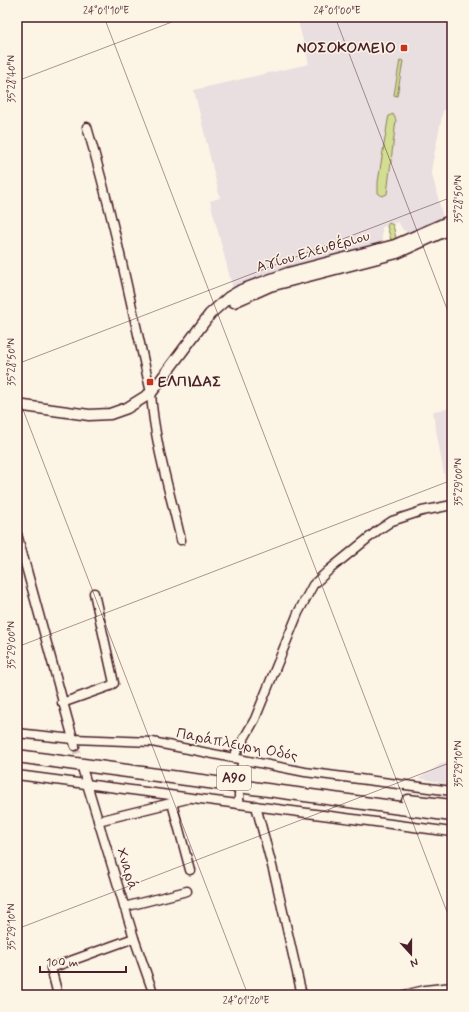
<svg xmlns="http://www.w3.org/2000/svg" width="469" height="1012" font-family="Mynerve,sans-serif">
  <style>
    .built { fill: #e9dee0 }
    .green { fill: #d2de91; stroke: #8e7e5e }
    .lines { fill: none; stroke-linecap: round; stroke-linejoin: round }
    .minor-tunnel { stroke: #d8cac0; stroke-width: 8; stroke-dasharray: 8 4; stroke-linecap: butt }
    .minor-casing { stroke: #4a1f2b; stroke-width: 11 }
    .major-casing { stroke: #4a1f2b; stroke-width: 13 }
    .highway-casing { stroke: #4a1f2b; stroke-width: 15 }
    .minor { stroke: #fcf5e5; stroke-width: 8 }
    .major { stroke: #fcf5e5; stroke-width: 10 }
    .highway { stroke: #fcf5e5; stroke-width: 12 }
    .ticks { fill: none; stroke: #4a1f2b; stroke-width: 1; stroke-opacity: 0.45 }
    .poi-dot { fill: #c8321e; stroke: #fcf5e5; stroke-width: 1.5 }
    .labels { text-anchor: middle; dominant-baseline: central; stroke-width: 3; stroke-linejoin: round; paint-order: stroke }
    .shield { fill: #fcf5e5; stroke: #7f5f63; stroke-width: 1 }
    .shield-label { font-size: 14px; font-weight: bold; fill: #4a1f2b }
    .poi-label { font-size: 15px; font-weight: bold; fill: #4a1f2b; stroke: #fcf5e5; text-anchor: end }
    .street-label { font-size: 15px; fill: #4a1f2b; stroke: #fcf5e5 }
    .neatline { fill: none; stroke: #4a1f2b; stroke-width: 1.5 }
    .ticks-label { font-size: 10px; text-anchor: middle; fill: #4a1f2b }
  </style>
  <rect width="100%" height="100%" fill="#fcf5e5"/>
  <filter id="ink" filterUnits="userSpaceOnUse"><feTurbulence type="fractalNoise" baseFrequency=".025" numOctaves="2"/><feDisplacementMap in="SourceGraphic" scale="8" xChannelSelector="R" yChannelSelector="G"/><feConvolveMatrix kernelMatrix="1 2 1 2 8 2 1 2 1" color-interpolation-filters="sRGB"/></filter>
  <g filter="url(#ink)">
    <g class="built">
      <path d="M297,17H452V106L443,111L431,170L444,222L409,233L403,230L398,222L382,227V243L376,247L263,276L252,282L233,289L210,201L220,198L194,90L309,64Z"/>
      <path d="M452,408V496L448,497L433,413L434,411Z"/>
      <path d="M452,762V785L419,778L441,764Z"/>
    </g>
    <g class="green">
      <path d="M400,60L403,61L397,96L394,95Z"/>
      <path d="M393,114L396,120L387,194L382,196L378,193V182L388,120L389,116Z"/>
      <path d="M389,223L393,225L396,238L394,240H391L387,226Z"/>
    </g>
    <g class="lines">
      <g class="minor-tunnel">
        <path d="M75,746L82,768"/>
        <path d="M239,790L240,771"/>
      </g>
      <g class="minor-casing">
        <g id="minor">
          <path d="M87,127C113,215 131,304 151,393C154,442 170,492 181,540"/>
          <path d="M17,534L75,746"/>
          <path d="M62,703L110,686L114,683L94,593"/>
          <path d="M17,733L73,739L152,742L305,772L452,791"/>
          <path d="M233,758L255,719L298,613L313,585L329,570L377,531L392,521L422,511L452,505"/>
          <path d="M83,771L134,938L154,995"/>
          <path d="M240,771L243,761"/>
          <path d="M17,775L452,832"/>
          <path d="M239,794V804"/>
          <path d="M172,803L190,870"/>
          <path d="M256,806L276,881L302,995"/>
          <path d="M98,821L187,799"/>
          <path d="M124,907L187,891"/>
          <path d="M58,995L51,968L134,938"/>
          <path d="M404,995L425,990L452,987"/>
        </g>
      </g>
      <g class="major-casing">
        <g id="major">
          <path d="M234,302L270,286L397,253L452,228"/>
          <path d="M17,405L89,415L110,414L127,408L151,393L210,314L229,297L241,290L288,273L395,245L452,220"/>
        </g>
      </g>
      <g class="highway-casing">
        <g id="highway">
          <path d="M17,756L452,815"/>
          <path d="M408,801L452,806"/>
        </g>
      </g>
      <use href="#minor" class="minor"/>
      <use href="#major" class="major"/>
      <use href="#highway" class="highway"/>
    </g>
  </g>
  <path class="ticks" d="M104,17L452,925M335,17L452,322M17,81L185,17M17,364L452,197M17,394L248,995M17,647L452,480M17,929L452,762"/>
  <g class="poi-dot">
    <rect x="400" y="44" width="8" height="8" rx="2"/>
    <rect x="146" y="378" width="8" height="8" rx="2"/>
  </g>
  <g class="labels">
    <rect class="shield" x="217" y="766" width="34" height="24" rx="3"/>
    <g class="shield-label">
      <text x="234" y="778">Α90</text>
    </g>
    <g class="poi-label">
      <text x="396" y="48">ΝΟΣΟΚΟΜΕΙΟ</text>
      <text x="158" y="382" text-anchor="start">ΕΛΠΙΔΑΣ</text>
    </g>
    <g class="street-label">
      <text transform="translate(313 252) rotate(-16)">Αγίου Ελευθέριου</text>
      <text transform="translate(237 745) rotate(11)">Παράπλευρη Οδός</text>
      <text transform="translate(127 869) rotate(73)">Χναρά</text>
    </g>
  </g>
  <rect width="469" height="1012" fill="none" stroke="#fcf5e5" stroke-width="44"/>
  <g transform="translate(411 954) rotate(159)" stroke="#fcf5e5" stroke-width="3" paint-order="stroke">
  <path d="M0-3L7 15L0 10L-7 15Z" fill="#4a1f2b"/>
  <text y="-6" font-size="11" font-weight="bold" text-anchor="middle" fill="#4a1f2b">N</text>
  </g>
  <path d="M40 966v6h86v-6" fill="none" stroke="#4a1f2b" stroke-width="2"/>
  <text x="46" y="966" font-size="12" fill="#4a1f2b" stroke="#fcf5e5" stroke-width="3" paint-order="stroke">100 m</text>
  <rect x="22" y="22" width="425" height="968" class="neatline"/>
  <g class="ticks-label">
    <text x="106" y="14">24°01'10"E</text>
    <text x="337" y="14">24°01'00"E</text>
    <text transform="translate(11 79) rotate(-90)" y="4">35°28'40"N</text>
    <text transform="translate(458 199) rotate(-90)" y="4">35°28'50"N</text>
    <text transform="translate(11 362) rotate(-90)" y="4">35°28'50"N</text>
    <text transform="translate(458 482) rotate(-90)" y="4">35°29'00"N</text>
    <text transform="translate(11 645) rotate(-90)" y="4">35°29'00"N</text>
    <text transform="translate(458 764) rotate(-90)" y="4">35°29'10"N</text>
    <text transform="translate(11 927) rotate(-90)" y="4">35°29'10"N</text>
    <text x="246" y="1004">24°01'20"E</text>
  </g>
</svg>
